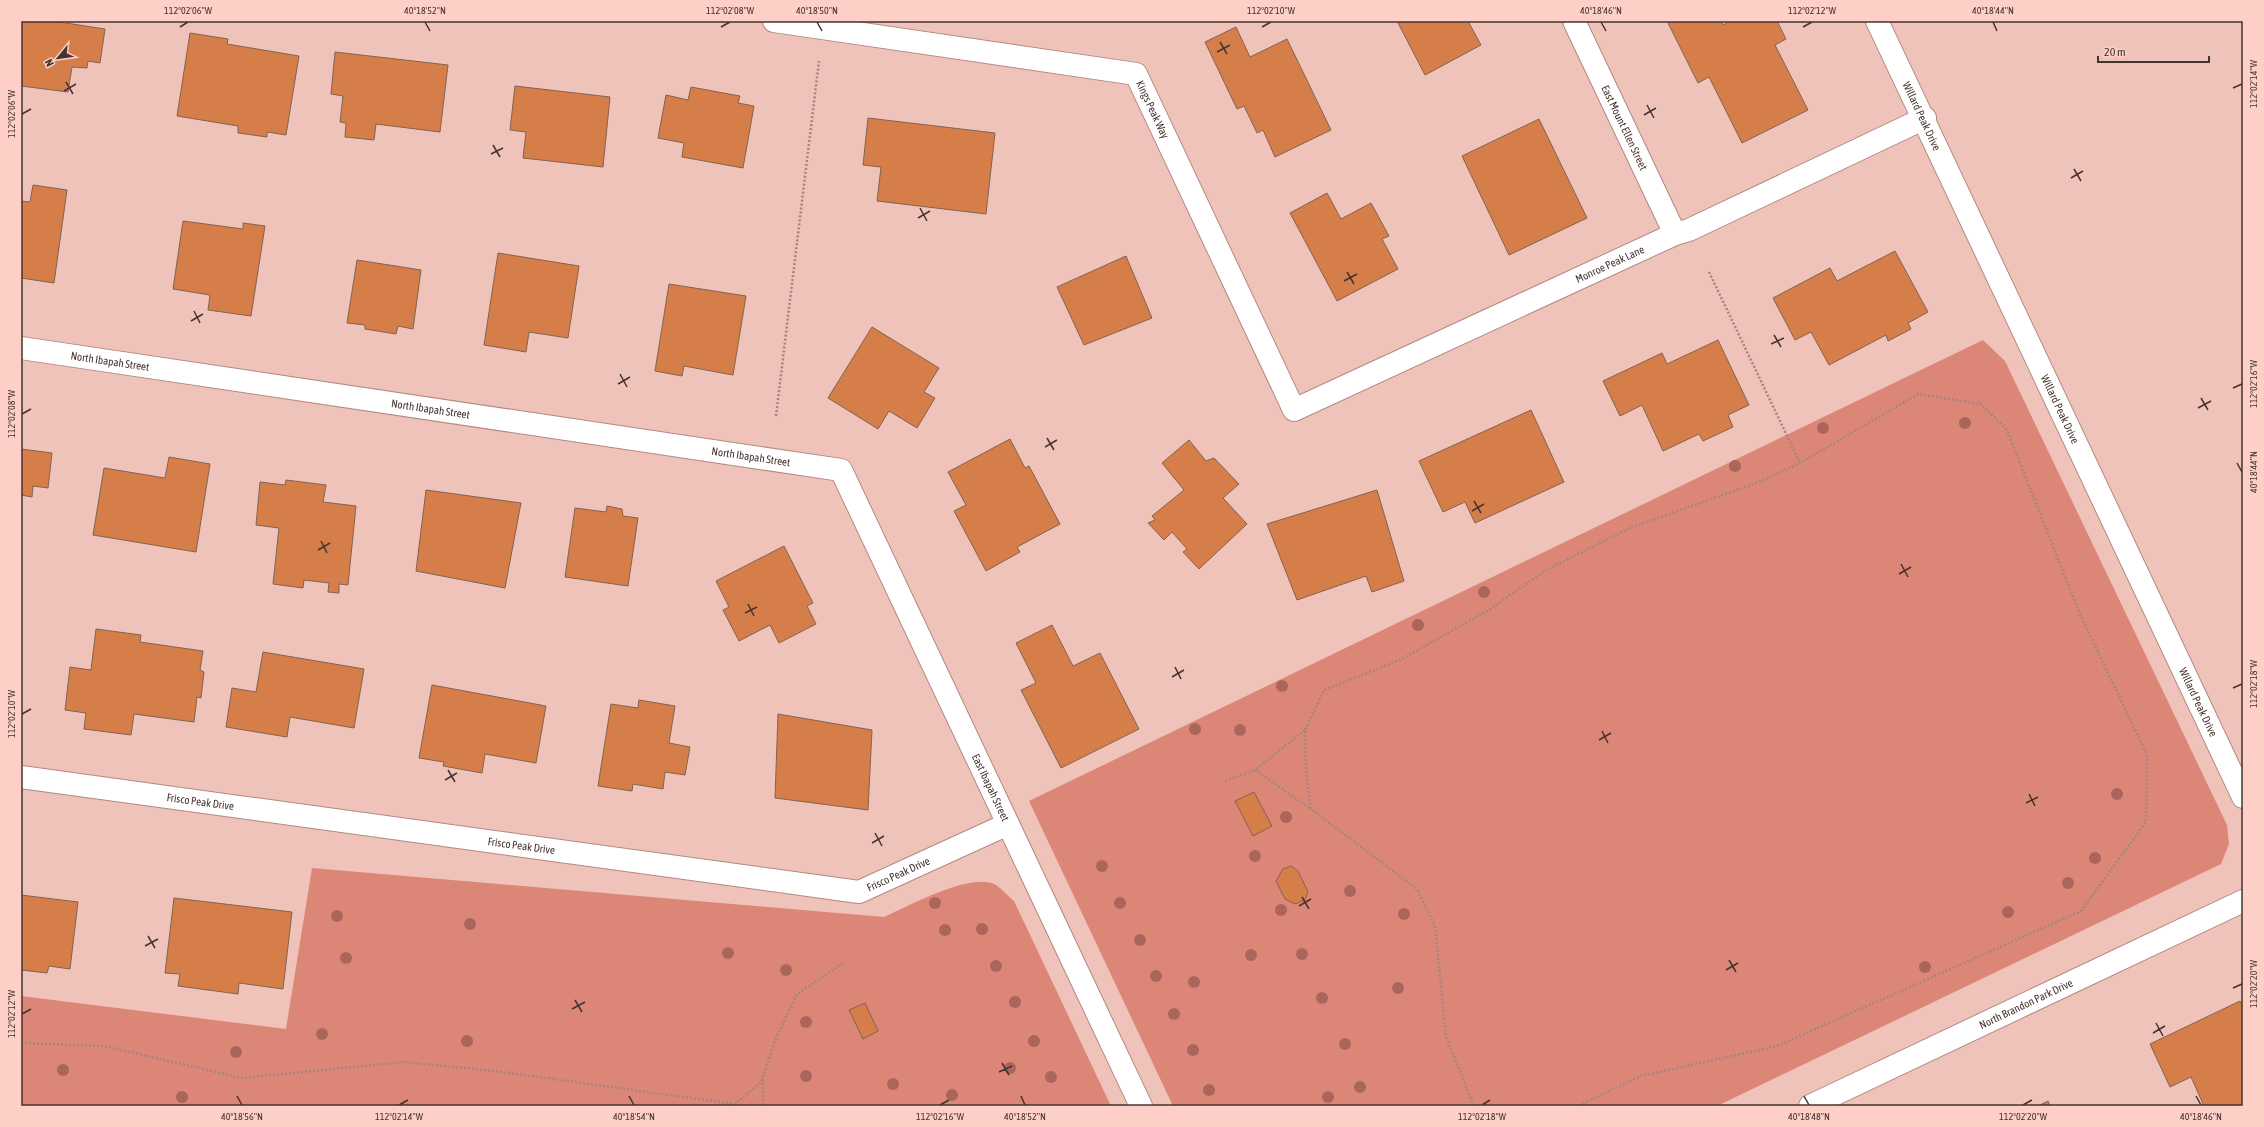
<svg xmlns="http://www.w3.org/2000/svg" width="2264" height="1127" font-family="'Asap Condensed',sans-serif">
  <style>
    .green { fill: #dc8677 }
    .building { fill: #d57e49; stroke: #84624f }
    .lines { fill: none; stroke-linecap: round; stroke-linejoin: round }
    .street-casing { stroke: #b38981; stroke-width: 24 }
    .path { stroke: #a6857f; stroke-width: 2.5; stroke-dasharray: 2 2; stroke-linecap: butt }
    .street { stroke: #fff; stroke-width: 22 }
    .tree { fill: #ab665c }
    .ticks { fill: none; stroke: #45332f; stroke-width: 1.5 }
    .labels { text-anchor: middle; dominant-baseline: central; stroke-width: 3; stroke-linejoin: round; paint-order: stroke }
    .street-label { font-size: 11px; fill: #45332f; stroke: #fdcfc6 }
    .neatline { fill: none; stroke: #45332f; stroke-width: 1.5 }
    .ticks-label { font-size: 10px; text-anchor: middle; fill: #45332f }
  </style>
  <rect width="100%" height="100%" fill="#efc2ba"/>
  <g class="green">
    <path d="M1983,340L2005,361L2227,825L2229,844L2221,864L1717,1106H1173L1029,801Z"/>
    <path d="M312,868L884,917C907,907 972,871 996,885C1002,889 1008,896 1014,901L1111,1106H21V996L286,1029Z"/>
  </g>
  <g class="building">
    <path d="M21,21H53L105,29L100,63L88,61L87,68L72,67L68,92L21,86Z"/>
    <path d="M1397,21H1468L1481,45L1425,75Z"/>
    <path d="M1667,21H1721L1723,25L1730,21H1777L1786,39L1775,45L1808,110L1742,143L1709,77L1698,83Z"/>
    <path d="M1236,27L1250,57L1287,39L1331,130L1275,157L1263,130L1257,133L1244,106L1237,109L1205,42Z"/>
    <path d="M190,33L228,39L227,44L299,56L286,135L267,132V137L238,133V126L177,116Z"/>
    <path d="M335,52L448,65L440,132L376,124L374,140L345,137L346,123L340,122L343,96L331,94Z"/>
    <path d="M515,86L610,97L603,167L523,158L526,132L510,130Z"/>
    <path d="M691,87L740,96L738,103L754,106L743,168L682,157L684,143L658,138L666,95L688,100Z"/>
    <path d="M868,118L995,133L986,214L877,201L881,167L863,165Z"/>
    <path d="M1539,119L1587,218L1509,255L1462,156Z"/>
    <path d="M33,185L67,190L54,283L21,278V201L30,202Z"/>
    <path d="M1327,193L1341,219L1371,203L1389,236L1382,239L1398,269L1337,301L1290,213Z"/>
    <path d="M183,221L243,229V223L265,226L251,316L208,310L210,295L173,289Z"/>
    <path d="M1895,251L1928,312L1908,323L1911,329L1888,341L1886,335L1829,365L1811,332L1795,340L1773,298L1830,268L1837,281Z"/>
    <path d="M498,253L579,266L568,338L529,332L526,352L484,345Z"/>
    <path d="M1126,256L1152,318L1084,345L1057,287Z"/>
    <path d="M357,260L421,270L413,329L398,326L396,334L365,329V325L347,323Z"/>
    <path d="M669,284L746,296L733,375L684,366L682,376L655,371Z"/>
    <path d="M872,327L939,368L924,392L935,398L917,428L889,411L878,429L828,398Z"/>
    <path d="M1718,340L1749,405L1728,415L1733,427L1703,441L1699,434L1663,451L1642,405L1620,416L1603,381L1662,353L1667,364Z"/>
    <path d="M1531,410L1564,482L1475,523L1465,502L1443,512L1419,461Z"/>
    <path d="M1010,439L1025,468L1029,466L1060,524L1017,547L1020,552L986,571L954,511L966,505L948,472Z"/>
    <path d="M1189,440L1206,461L1214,458L1239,484L1223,498L1247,524L1199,569L1183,552L1187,549L1172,532L1164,540L1148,523L1155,520L1152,516L1184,490L1162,463Z"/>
    <path d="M21,449L52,453L48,488L33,486L32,497L21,495Z"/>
    <path d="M169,457L210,464L196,552L93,535L104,468L165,478Z"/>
    <path d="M286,480L326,485L323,502L356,506L348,585L339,584V593L328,592L329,583L304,580L303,588L273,584L279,528L256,525L260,482L285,485Z"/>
    <path d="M426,490L521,503L505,588L416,571Z"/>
    <path d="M1377,490L1404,581L1372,592L1366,576L1297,600L1267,524Z"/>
    <path d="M607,506L622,509L623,516L638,518L628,586L565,577L575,508L606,512Z"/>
    <path d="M784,546L813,603L807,606L816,624L779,643L770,625L739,641L723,610L729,607L716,581Z"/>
    <path d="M1052,625L1073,666L1100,653L1139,729L1061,768L1021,690L1036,683L1016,643Z"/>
    <path d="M96,629L141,635L140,642L203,651L200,670L204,672L201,698L197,697L194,722L134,714L131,735L84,729L86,713L65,710L70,667L91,670Z"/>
    <path d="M263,652L364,669L354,728L290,717L287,737L226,727L232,688L256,692Z"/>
    <path d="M432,685L546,706L536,763L485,754L482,773L443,766L444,762L419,758Z"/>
    <path d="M639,700L675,706L669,743L690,747L685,775L665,772L663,789L633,784L632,791L598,786L611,704L638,708Z"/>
    <path d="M778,714L872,730L868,810L775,798Z"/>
    <path d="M1254,792L1272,826L1253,836L1235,801Z"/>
    <path d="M1291,866L1298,871L1308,892L1305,900L1295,904L1285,899L1276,881L1283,869Z"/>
    <path d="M21,895L78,902L70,969L49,966L47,973L21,970Z"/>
    <path d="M174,898L292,912L283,989L239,983L238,994L178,986L180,974L165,973Z"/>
    <path d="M2240,1001L2243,1007V1106H2204L2191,1077L2170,1087L2150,1044Z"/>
    <path d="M865,1003L878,1031L863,1039L849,1010Z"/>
    <path d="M2048,1101L2050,1106H2038Z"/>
  </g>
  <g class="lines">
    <g class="street-casing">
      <g id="street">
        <path id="s1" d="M774,21L1136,74L1294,410L1675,234L1689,230L1925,118"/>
        <path id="s2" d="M1574,21L1675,234"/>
        <path id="s3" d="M1877,21L2243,797"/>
        <path id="s4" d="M21,348L841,470L1141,1106"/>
        <path id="s5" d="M21,777L859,892L1008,824"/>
        <path id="s6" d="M1810,1106L2243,901"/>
      </g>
    </g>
    <g class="path">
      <path d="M1709,272L1800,463"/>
      <path d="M776,416L819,61"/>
      <path d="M1305,730L1255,770L1311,809"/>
      <path d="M1225,781L1255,770"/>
      <path d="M21,1043L104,1046L242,1078L403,1062L495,1071L735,1104L761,1082L776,1038L797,994L845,962"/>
      <path d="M763,1079V1106"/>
      <path d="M1474,1106L1446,1037L1435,926L1417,889L1311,809L1306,770L1305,730L1324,690L1400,660L1489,610L1546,570L1630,528L1759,482L1800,463L1918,394L1981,404L2007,430L2079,612L2147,755L2146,822L2081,911L1777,1046L1641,1076L1578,1106"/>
    </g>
    <use href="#street" class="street"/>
  </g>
  <g class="tree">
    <circle cx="1965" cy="423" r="6"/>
    <circle cx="1823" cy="428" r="6"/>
    <circle cx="1735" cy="466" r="6"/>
    <circle cx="1484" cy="592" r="6"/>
    <circle cx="1418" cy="625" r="6"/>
    <circle cx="1282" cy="686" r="6"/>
    <circle cx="1195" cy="729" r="6"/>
    <circle cx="1240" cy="730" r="6"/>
    <circle cx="2117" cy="794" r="6"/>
    <circle cx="1286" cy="817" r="6"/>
    <circle cx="1255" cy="856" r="6"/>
    <circle cx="2095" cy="858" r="6"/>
    <circle cx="1102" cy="866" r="6"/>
    <circle cx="2068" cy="883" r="6"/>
    <circle cx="1350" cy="891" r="6"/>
    <circle cx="935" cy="903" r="6"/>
    <circle cx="1120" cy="903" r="6"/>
    <circle cx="1281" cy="910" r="6"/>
    <circle cx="2008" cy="912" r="6"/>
    <circle cx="1404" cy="914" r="6"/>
    <circle cx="337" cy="916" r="6"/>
    <circle cx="470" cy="924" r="6"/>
    <circle cx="982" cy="929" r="6"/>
    <circle cx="945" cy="930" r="6"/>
    <circle cx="1140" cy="940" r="6"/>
    <circle cx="728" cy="953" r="6"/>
    <circle cx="1302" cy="954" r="6"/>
    <circle cx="1251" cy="955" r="6"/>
    <circle cx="346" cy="958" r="6"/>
    <circle cx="996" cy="966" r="6"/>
    <circle cx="1925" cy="967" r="6"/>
    <circle cx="786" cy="970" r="6"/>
    <circle cx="1156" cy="976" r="6"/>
    <circle cx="1194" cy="982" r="6"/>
    <circle cx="1398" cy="988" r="6"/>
    <circle cx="1322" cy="998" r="6"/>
    <circle cx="1015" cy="1002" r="6"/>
    <circle cx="1174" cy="1014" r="6"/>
    <circle cx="806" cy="1022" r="6"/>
    <circle cx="322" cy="1034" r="6"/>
    <circle cx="467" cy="1041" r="6"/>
    <circle cx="1034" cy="1041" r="6"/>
    <circle cx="1345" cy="1044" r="6"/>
    <circle cx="1193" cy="1050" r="6"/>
    <circle cx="236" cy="1052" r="6"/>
    <circle cx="1010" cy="1068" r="6"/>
    <circle cx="63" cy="1070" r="6"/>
    <circle cx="806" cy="1076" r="6"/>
    <circle cx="1051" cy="1077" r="6"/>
    <circle cx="893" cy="1084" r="6"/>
    <circle cx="1360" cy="1087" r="6"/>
    <circle cx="1209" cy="1090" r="6"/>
    <circle cx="952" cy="1095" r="6"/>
    <circle cx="182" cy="1097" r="6"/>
    <circle cx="1328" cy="1097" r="6"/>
  </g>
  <path class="ticks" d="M425,22L430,31M817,22L822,31M1601,22L1606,31M1993,22L1997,31M180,27L188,22M721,27L730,22M1262,27L1271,22M1803,27L1812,22M1220,42L1227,54M1217,52L1230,45M66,82L73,94M2233,88L2242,84M64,91L76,84M1647,105L1654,118M22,114L31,109M1644,115L1656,108M493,145L500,157M491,154L503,148M2074,169L2081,181M2071,178L2083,171M920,208L927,221M918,218L930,211M1347,272L1354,284M1344,281L1357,274M194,311L200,323M191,321L203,314M1774,335L1781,347M1771,344L1784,338M620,374L627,387M618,384L630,377M2233,388L2242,384M2201,398L2208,410M2198,408L2211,401M22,414L31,409M1047,438L1054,450M1045,447L1057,440M2237,463L2242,472M1474,501L1481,513M1472,511L1484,504M321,541L327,553M318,550L330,543M1901,564L1908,577M1899,574L1911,567M748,604L754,616M745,613L757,607M1175,667L1181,679M1172,677L1184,670M2233,688L2242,684M22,714L31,709M1602,731L1608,743M1599,740L1611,733M448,770L455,782M445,780L457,773M2029,794L2035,806M2026,803L2038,797M875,833L882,846M872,843L884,836M1302,897L1309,909M1299,906L1311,899M148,936L155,948M145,946L158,939M1729,960L1736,972M1726,970L1738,963M2233,988L2242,984M575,1000L582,1012M572,1009L585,1002M22,1014L31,1009M2156,1023L2163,1036M2153,1033L2165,1026M1002,1063L1009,1075M999,1072L1012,1066M237,1096L242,1105M629,1096L634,1105M1021,1096L1025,1105M1804,1096L1809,1105M2196,1096L2201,1105M399,1105L408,1100M940,1105L949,1100M1482,1105L1490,1100M2023,1105L2032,1100"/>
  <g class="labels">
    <g class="street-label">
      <text stroke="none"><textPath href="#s1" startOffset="405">Kings Peak Way</textPath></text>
      <text stroke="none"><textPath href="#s3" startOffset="105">Willard Peak Drive</textPath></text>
      <text stroke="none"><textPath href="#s2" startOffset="118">East Mount Ellen Street</textPath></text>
      <text stroke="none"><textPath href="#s1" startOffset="1085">Monroe Peak Lane</textPath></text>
      <text stroke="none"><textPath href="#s4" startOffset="90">North Ibapah Street</textPath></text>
      <text stroke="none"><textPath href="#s4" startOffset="414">North Ibapah Street</textPath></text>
      <text stroke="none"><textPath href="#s3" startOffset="429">Willard Peak Drive</textPath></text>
      <text stroke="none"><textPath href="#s4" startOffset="738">North Ibapah Street</textPath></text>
      <text stroke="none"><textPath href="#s3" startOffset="753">Willard Peak Drive</textPath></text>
      <text stroke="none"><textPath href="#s4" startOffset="1180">East Ibapah Street</textPath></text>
      <text stroke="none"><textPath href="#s5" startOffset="181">Frisco Peak Drive</textPath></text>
      <text stroke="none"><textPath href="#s5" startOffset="505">Frisco Peak Drive</textPath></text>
      <text stroke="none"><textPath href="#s5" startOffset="889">Frisco Peak Drive</textPath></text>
      <text stroke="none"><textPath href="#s6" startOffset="239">North Brandon Park Drive</textPath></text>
    </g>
  </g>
  <rect width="2264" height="1127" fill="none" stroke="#fdcfc6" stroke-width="44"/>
  <g transform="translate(58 58) rotate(241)" stroke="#fdcfc6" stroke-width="3" paint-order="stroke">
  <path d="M0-3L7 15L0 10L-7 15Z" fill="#45332f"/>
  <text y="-6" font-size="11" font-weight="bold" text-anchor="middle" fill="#45332f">N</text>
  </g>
  <path d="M2098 56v6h111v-6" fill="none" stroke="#45332f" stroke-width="2"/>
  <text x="2104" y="56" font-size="12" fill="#45332f" stroke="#fdcfc6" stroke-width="3" paint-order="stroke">20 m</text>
  <rect x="22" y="22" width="2220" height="1083" class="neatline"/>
  <g class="ticks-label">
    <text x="188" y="14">112°02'06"W</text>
    <text x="425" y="14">40°18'52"N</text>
    <text x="730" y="14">112°02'08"W</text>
    <text x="817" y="14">40°18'50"N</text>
    <text x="1271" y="14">112°02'10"W</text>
    <text x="1601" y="14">40°18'46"N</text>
    <text x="1812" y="14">112°02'12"W</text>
    <text x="1993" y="14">40°18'44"N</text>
    <text transform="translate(2253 84) rotate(-90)" y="4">112°02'14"W</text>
    <text transform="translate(11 114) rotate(-90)" y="4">112°02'06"W</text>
    <text transform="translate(2253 384) rotate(-90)" y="4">112°02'16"W</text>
    <text transform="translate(11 414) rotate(-90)" y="4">112°02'08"W</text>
    <text transform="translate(2253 472) rotate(-90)" y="4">40°18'44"N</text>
    <text transform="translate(2253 684) rotate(-90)" y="4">112°02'18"W</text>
    <text transform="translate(11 714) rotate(-90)" y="4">112°02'10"W</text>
    <text transform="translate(2253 984) rotate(-90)" y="4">112°02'20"W</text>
    <text transform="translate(11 1014) rotate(-90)" y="4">112°02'12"W</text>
    <text x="242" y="1120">40°18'56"N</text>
    <text x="399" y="1120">112°02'14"W</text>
    <text x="634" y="1120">40°18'54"N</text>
    <text x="940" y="1120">112°02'16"W</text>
    <text x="1025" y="1120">40°18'52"N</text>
    <text x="1482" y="1120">112°02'18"W</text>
    <text x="1809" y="1120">40°18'48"N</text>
    <text x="2023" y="1120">112°02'20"W</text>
    <text x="2201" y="1120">40°18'46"N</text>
  </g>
</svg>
